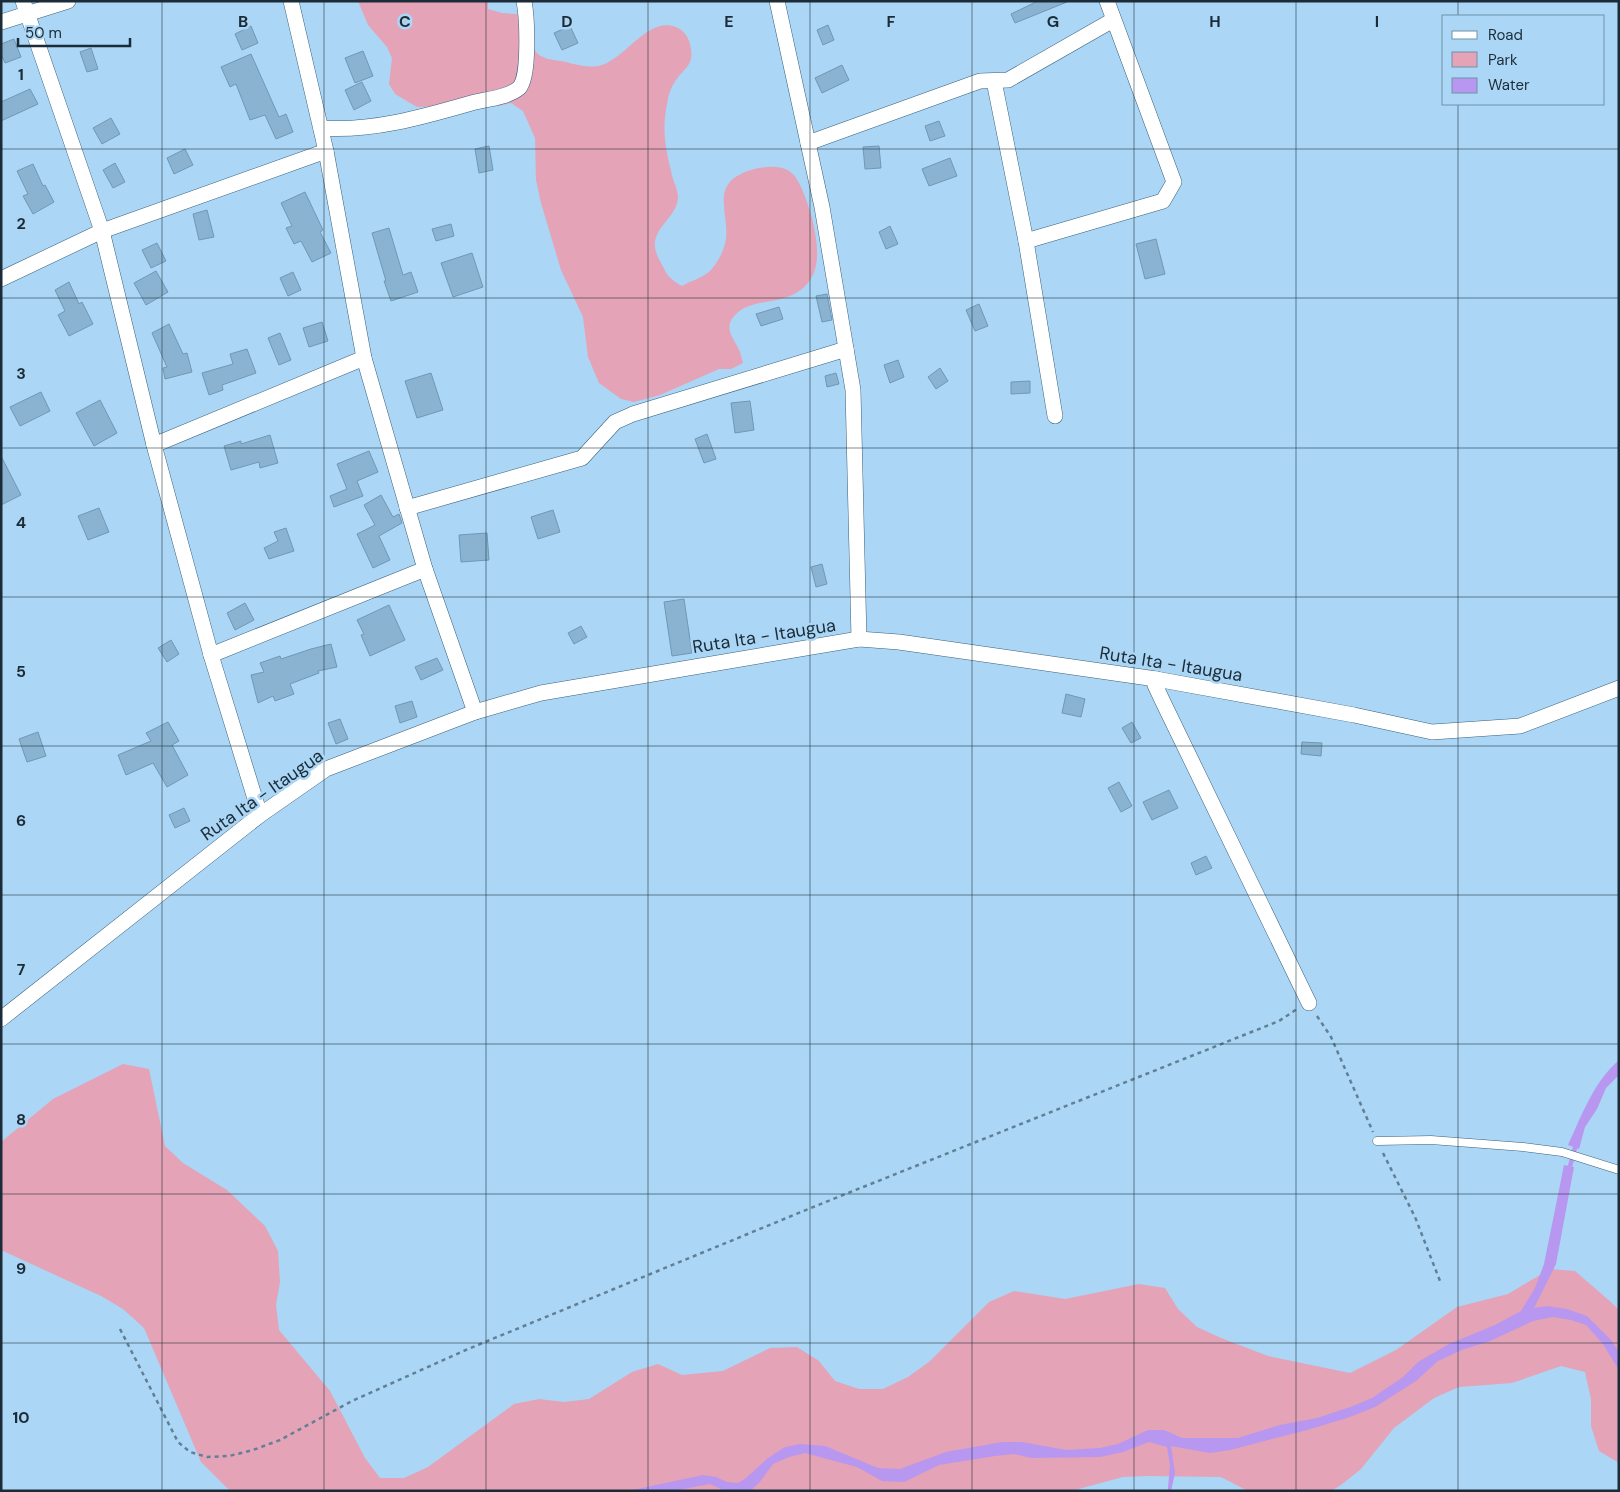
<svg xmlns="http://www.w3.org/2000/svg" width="1620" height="1492" font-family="'DM Sans',sans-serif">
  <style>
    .green { fill: #e4a3b6 }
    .water { fill: #b797f0 }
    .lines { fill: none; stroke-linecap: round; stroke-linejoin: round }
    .stream { stroke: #b797f0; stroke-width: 4.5 }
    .building { fill: #8ab3d2; stroke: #6f98b6 }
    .service-casing { stroke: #39617c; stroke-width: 9 }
    .minor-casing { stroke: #39617c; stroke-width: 16 }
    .path { stroke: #628095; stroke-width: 2.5; stroke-dasharray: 4 4; stroke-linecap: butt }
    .service { stroke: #fff; stroke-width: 8 }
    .minor { stroke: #fff; stroke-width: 15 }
    .grid { fill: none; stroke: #1b2c38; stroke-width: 1; stroke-opacity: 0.55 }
    .labels { text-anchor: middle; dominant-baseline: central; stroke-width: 5; stroke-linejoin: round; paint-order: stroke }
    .street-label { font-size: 18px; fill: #1b2c38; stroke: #abd6f5 }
    .grid-label { font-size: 16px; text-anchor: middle; font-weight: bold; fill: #1b2c38; stroke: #abd6f5; stroke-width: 5; stroke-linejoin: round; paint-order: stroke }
  </style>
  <rect width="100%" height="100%" fill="#abd6f5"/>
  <g class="green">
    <path d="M358,1H488V9L502,13L516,14L526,21C529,33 530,52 543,57C548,60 556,60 561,61C575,64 588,69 602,65C626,57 649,16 676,27C683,30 688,36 690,44C695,65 686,66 676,80C671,87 668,95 667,104C662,129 665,146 671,171C672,179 678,189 678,197C677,222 642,230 660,261C668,276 667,277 682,286C690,281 702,278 709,272C718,263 724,251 726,239C729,215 712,187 741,174C753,168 777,163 789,171C800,177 809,207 812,218C820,253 824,287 781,299C766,303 747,302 735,315C722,329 735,339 740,352C741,356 742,360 743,363L731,369H719L660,395L634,402L621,399L599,383L588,357L583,317L561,270L541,203L536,180L535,138L523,111L511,103L498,106L487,104L417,107L395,94L389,84L392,58L387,47L368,25Z"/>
    <path d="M123,1064L149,1069L165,1146L183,1163L227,1190L265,1226L278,1251L280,1282L276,1305L279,1330L330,1391L365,1458L380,1478H404L428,1467L514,1404L539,1399L564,1402L589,1399L632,1372L658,1364L682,1375L723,1371L770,1348L797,1347L819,1361L835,1381L859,1389H883L908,1377L929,1362L989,1302L1014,1291L1065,1299L1139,1284L1165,1288L1178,1309L1197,1327L1221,1338L1268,1356L1350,1373L1396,1350L1457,1307L1508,1294L1550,1269L1575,1271L1612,1303L1619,1310V1463L1599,1451L1591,1426V1399L1585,1372L1561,1366L1512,1383L1459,1387L1434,1398L1394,1428L1361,1469L1341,1485L1331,1491H1248L1221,1477L1148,1476L1123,1477L1071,1491H230L201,1462L144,1328L123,1309L101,1296L1,1250V1142L53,1099Z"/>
  </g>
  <g class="water">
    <path d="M1619,1060V1075L1606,1088L1597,1109L1585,1127L1579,1149L1568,1145C1582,1115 1593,1083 1619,1060Z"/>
    <path d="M1564,1165L1574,1167L1556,1264L1534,1308L1547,1306L1567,1309L1587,1316L1611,1340L1619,1352V1370L1603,1344L1586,1325L1571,1320L1553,1317L1533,1321L1488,1342L1464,1349L1438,1361L1416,1381L1375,1407L1347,1418L1307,1430L1230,1450L1210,1453L1171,1446L1175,1473L1171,1491H1168V1488L1170,1465L1167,1447L1149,1442L1123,1452L1100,1457L1032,1458L1014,1454L995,1456L939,1465L904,1482L882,1481L857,1467L805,1453L789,1457L773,1464L759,1483L750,1491H725L710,1484L673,1491H628L703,1475L716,1477L727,1482L738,1483L746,1478L768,1458L785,1447L800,1444L825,1446L878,1468L900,1469L946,1452L1002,1442H1022L1066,1450L1100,1448L1118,1444L1148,1430H1164L1182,1438H1238L1280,1425L1317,1418L1353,1406L1372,1398L1403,1377L1418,1362L1449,1344L1495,1325L1521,1311L1535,1288L1544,1264Z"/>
  </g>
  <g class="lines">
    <path class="stream" d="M1569,1170L1576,1144"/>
  </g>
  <g class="building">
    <path d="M1038,1L1067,2L1015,23L1011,14Z"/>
    <path d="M828,25L834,40L823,45L817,30Z"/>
    <path d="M251,26L258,43L242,50L235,34Z"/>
    <path d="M570,26L578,43L562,50L554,33Z"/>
    <path d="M14,39L21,57L5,63L1,54V44Z"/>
    <path d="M91,48L98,69L87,72L80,52Z"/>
    <path d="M363,51L373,76L355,83L345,58Z"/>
    <path d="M251,54L279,117L286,114L293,132L276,139L265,115L250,120L236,84L230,87L221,67Z"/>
    <path d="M842,65L849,80L822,93L815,78Z"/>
    <path d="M362,82L371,101L354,110L345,90Z"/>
    <path d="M30,89L38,104L1,121V102Z"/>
    <path d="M111,118L120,134L102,144L93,128Z"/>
    <path d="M939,121L945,136L930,141L925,126Z"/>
    <path d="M489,146L493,170L479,173L475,149Z"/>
    <path d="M879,146L881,168L865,169L863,147Z"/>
    <path d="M185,149L193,165L174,174L167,158Z"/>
    <path d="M950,158L957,176L929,186L922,169Z"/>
    <path d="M115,163L125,182L113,188L103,170Z"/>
    <path d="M33,164L43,186L45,185L54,202L33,214L23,196L28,194L17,171Z"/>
    <path d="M305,192L323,230L320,232L331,253L312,262L301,241L294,244L286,228L292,226L281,203Z"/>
    <path d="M207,210L214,237L199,240L193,214Z"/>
    <path d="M451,224L454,236L436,241L432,229Z"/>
    <path d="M890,226L898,244L886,249L879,232Z"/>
    <path d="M389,228L403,275L411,272L418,292L391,301L384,281H386L372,233Z"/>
    <path d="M1156,239L1165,274L1145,279L1136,244Z"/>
    <path d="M157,243L166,261L151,268L142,250Z"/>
    <path d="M472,253L483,287L453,297L441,263Z"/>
    <path d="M156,271L168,292L146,305L134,283Z"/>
    <path d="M293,272L301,290L288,296L280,278Z"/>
    <path d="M69,282L79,304L82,302L93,324L69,336L58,315L65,311L55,290Z"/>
    <path d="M827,294L832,320L822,322L816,296Z"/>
    <path d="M979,304L988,326L975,331L966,310Z"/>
    <path d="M779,307L783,319L761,326L756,314Z"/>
    <path d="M322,322L328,341L309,347L303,328Z"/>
    <path d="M169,324L183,354L187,353L192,372L165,379L163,368L167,367L152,333Z"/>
    <path d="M280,333L291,360L279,365L268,338Z"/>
    <path d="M247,349L256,373L222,385L223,390L209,395L202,373L233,364L230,354Z"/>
    <path d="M898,360L904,377L890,383L884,365Z"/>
    <path d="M940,368L948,381L936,389L928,377Z"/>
    <path d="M431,373L443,410L417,418L405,381Z"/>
    <path d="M836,373L839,384L827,387L825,376Z"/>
    <path d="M1030,381V393L1011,394V382Z"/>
    <path d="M41,392L50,411L20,426L10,407Z"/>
    <path d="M100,400L117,433L94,446L76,413Z"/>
    <path d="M750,401L754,430L735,433L731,403Z"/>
    <path d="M707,434L716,459L704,463L695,439Z"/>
    <path d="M270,435L278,463L260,468L259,462L231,470L224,446L241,441V444Z"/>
    <path d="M369,451L378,472L357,481L363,496L334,507L330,496L347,489L337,464Z"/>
    <path d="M1,456L21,495L1,505Z"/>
    <path d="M381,495L393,517L399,514L402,523L379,536L390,560L373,568L357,534L375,525L364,505Z"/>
    <path d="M99,508L109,532L88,540L78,516Z"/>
    <path d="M553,510L560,532L538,539L531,517Z"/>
    <path d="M286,528L294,551L269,559L264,548L278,541L274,532Z"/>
    <path d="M487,533L489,560L461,562L459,535Z"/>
    <path d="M822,564L827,584L816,587L811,567Z"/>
    <path d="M684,599L692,653L672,656L664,602Z"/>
    <path d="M245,603L254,620L235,630L227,613Z"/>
    <path d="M389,605L405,640L370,656L361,635L364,634L357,620Z"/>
    <path d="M581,626L587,637L574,644L568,633Z"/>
    <path d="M171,640L179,654L167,662L158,648Z"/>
    <path d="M331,644L337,667L318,671L319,673L290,684L294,694L275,701L273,696L258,703L251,675L264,672L260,663L280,656L281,659L311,649Z"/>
    <path d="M437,658L443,670L421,680L415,667Z"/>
    <path d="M1066,694L1085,699L1081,717L1062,713Z"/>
    <path d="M412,701L417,717L400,723L395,706Z"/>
    <path d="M340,719L348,739L336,744L328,723Z"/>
    <path d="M168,722L179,741L172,745L188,775L167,787L153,763L126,775L118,755L151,741L146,733Z"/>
    <path d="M1132,722L1141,738L1131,743L1122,728Z"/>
    <path d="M38,732L46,756L27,762L19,739Z"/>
    <path d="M1302,742L1322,743L1321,756L1301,754Z"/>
    <path d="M1119,782L1132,806L1121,812L1108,788Z"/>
    <path d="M1169,790L1178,808L1152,820L1143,802Z"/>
    <path d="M184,808L190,821L175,828L169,815Z"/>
    <path d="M1206,856L1212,868L1196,875L1191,863Z"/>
  </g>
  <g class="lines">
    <g class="service-casing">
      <path id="service" d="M1377,1141L1431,1140L1523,1147L1562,1152L1619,1170"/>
    </g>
    <g class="minor-casing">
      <g id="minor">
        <path d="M23,1L102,231L154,445L211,655L260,815"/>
        <path d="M291,1L326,151L364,358L425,569L475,712"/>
        <path d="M777,1L822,207L853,390L859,639"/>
        <path d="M1,22L68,1"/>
        <path d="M994,81L1026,241L1055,416"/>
        <path d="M321,128C373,132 426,116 475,102C489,99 508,97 519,88C530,77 527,17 524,1"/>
        <path d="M808,143L980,81L1008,80L1113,20"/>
        <path d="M1026,241L1163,201L1174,182L1107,1"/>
        <path d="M1,279L102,231L326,151"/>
        <path d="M154,445L364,358"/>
        <path d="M407,508L582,458L615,422L633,414L846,349"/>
        <path d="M211,655L425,569"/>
        <path d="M1156,679L1155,685L1163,702L1309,1003"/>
        <path d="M1,1019L260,815L326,769L475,712L541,693L859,639L899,642L1156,679L1354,715L1432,732L1520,726L1619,688"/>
      </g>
    </g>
    <g class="path">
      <path d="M1317,1016L1331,1037L1373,1132"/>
      <path d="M1383,1153L1415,1217L1440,1281"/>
      <path d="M120,1329L178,1442L190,1452L207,1457L229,1456L253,1450L280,1440L352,1401L468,1349L823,1203L1279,1021L1297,1009"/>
    </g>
    <use href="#service" class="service"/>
    <use href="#minor" class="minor"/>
  </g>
  <path class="grid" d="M162,1V1491M324,1V1491M486,1V1491M648,1V1491M810,1V1491M972,1V1491M1134,1V1491M1296,1V1491M1458,1V16M1458,104V1491M1,149H1619M1,298H1619M1,448H1619M1,597H1619M1,746H1619M1,895H1619M1,1044H1619M1,1194H1619M1,1343H1619"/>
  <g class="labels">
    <g class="street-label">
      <text transform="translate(764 636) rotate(-9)">Ruta Ita - Itaugua</text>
      <text transform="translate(1171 664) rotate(9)">Ruta Ita - Itaugua</text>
      <text transform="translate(262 795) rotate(-35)">Ruta Ita - Itaugua</text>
    </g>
  </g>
  <g class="grid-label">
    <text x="243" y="27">B</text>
    <text x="405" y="27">C</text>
    <text x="567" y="27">D</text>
    <text x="729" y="27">E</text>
    <text x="891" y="27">F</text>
    <text x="1053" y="27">G</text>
    <text x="1215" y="27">H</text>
    <text x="1377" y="27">I</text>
    <text x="21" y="80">1</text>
    <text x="21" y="229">2</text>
    <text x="21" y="379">3</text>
    <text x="21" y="528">4</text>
    <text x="21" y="677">5</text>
    <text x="21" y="826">6</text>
    <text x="21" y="975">7</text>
    <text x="21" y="1125">8</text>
    <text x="21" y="1274">9</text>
    <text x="21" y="1423">10</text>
  </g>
  <rect width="1620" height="1492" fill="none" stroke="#1b2c38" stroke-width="5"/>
  <rect x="1442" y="15" width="162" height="90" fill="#abd6f5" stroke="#7192a9"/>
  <rect x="1452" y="31" width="25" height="8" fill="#ffffff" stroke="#7192a9"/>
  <text x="1488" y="40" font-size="15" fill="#1b2c38">Road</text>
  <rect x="1452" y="52" width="25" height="15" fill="#e4a3b6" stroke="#7192a9"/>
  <text x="1488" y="65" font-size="15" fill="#1b2c38">Park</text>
  <rect x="1452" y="78" width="25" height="15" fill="#b797f0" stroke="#7192a9"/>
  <text x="1488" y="90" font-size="15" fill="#1b2c38">Water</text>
  <path d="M18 38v8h112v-8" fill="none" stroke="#1b2c38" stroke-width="2.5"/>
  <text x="25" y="38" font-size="15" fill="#1b2c38" stroke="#abd6f5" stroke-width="4" paint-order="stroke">50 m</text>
</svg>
